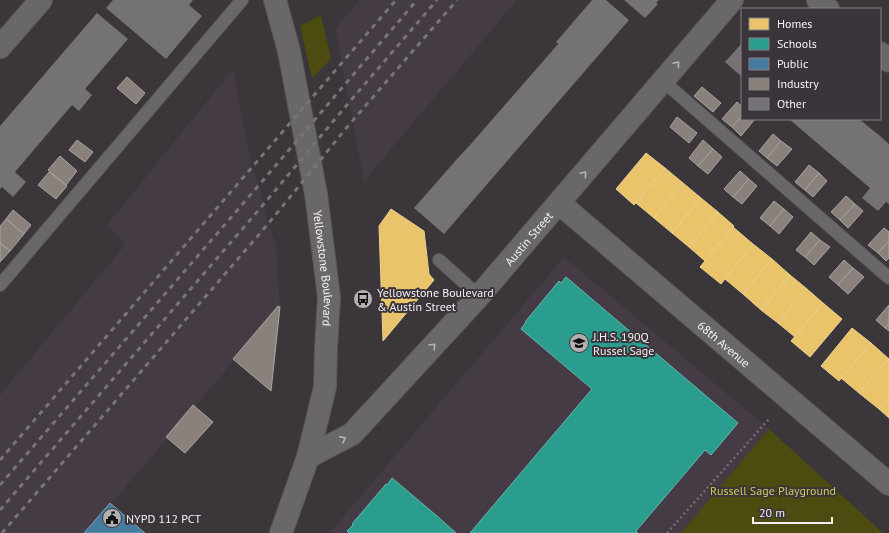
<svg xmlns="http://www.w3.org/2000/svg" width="889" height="533" font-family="'PT Sans',sans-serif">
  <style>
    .built { fill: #443b45 }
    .green { fill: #4c4c10 }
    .homes { fill: #e9c46a; stroke: #ecd293 }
    .schools { fill: #2a9d8f; stroke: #67b6ad }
    .public { fill: #457b9d; stroke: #7a9eb7 }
    .industry { fill: #8a817c; stroke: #aaa3a0 }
    .building { fill: #757276 }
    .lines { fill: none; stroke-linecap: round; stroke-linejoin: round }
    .lane-casing { stroke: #585558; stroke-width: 14 }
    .street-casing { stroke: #585558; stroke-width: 24 }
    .secondary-casing { stroke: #585558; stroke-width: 24 }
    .path { stroke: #716f71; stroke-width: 2.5; stroke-dasharray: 2 3; stroke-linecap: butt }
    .lane { stroke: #6a676a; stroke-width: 12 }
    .street { stroke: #6a676a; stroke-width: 22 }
    .secondary { stroke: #6a676a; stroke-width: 22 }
    .rail { stroke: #767476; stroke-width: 3; stroke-dasharray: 5 5; stroke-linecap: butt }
    .oneway { stroke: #b6b3b6 }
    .labels { text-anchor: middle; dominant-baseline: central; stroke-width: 4; stroke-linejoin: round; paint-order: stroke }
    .street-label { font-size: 12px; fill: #f4f1f4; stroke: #3b353b }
    .poi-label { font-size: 12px; fill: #f4f1f4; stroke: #3b353b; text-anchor: start }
    .park-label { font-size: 12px; fill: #cbcd58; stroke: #3b353b }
  </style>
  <rect width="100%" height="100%" fill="#3a363a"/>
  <g class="built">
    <path d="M360,0H517L364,181L335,29Z"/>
    <path d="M233,69L252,168L259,185L268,224L276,244L280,307L86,533H0V395L125,245L107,225Z"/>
    <path d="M564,257L769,429L681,533H333L331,531Z"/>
  </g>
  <g class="green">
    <path d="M321,15L331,59L312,78L300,26Z"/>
    <path d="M769,429L883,533H681Z"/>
  </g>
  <g class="homes">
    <path d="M646,153L665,168L634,205L616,189Z"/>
    <path d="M665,168L683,183L654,218L636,203Z"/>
    <path d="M683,183L701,198L672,233L654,218Z"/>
    <path d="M701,198L718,212L689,247L672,233Z"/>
    <path d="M391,209L424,231L429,274L434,280L383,341L379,226Z"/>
    <path d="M718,212L734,226L705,261L689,247Z"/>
    <path d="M733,227L753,244L721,284L700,267Z"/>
    <path d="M753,244L772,259L743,294L725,279Z"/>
    <path d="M772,259L790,275L761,310L743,294Z"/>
    <path d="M790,275L807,289L778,323L761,310Z"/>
    <path d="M807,289L823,303L795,337L778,323Z"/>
    <path d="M823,303L842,319L810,357L791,341Z"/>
    <path d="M852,328L871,343L839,381L821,366Z"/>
    <path d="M871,343L889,359L859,393L841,378Z"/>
    <path d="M889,359V397L879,409L859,393Z"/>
    <path d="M889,397V418L879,409Z"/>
  </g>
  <g class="schools">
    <path d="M566,277L738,423L711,455L705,450L636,531L638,533H470L592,389L521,329L526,322H525L559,281L561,283Z"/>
    <path d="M392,478L437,516L456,533H349L347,531L353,525L352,524L386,484L387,485Z"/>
  </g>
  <path class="public" d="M110,503L145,533H84Z"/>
  <g class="industry">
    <path d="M127,77L145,93L136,104L117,88Z"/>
    <path d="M702,87L721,103L713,112L694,96Z"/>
    <path d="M737,102L742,107V116L732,127L722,119Z"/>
    <path d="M742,116V119H755L741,136L732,127Z"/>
    <path d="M677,117L697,133L689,143L670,127Z"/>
    <path d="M773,134L781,141L767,158L759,151Z"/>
    <path d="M77,140L93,152L85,162L69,150Z"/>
    <path d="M703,140L713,149L698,166L689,158Z"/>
    <path d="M781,141L792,149L777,166L767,158Z"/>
    <path d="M713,149L722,157L708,174L698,166Z"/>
    <path d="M60,156L77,171L66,185L48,170Z"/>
    <path d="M809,165L819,173L805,190L795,182Z"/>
    <path d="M740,171L749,179L733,197L724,189Z"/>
    <path d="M49,172L67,186L56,199L38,185Z"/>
    <path d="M819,173L827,181L813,197L805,190Z"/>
    <path d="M749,179L757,186L742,204L733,197Z"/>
    <path d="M846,196L855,204L840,220L831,212Z"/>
    <path d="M774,201L784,209L770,226L760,218Z"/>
    <path d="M855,204L863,211L848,228L840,220Z"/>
    <path d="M784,209L793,217L779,234L770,226Z"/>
    <path d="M13,210L31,225L24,234L6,219Z"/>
    <path d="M6,219L24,234L10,251L0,243V226Z"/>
    <path d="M884,228L889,232V241L878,253L868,245Z"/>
    <path d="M811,232L820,240L805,257L796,250Z"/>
    <path d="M820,240L830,247L814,265L805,257Z"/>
    <path d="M889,241V258L886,261L878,253Z"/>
    <path d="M0,243L10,251L0,262Z"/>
    <path d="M844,260L853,268L838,285L829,277Z"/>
    <path d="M853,268L864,277L848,294L838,285Z"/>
    <path d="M889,305V323L885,328L876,320Z"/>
    <path d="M278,306L280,307L271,391L233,359Z"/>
    <path d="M889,323V331L885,328Z"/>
    <path d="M193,405L213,422L185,453L166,437Z"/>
  </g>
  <g class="building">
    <path d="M113,0H193L189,5L202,16L166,59L106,8Z"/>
    <path d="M592,0H606L629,20L444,234L414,208L457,159L470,145L558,44L556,42Z"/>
    <path d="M624,0H659L656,3L658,4L645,18Z"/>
    <path d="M97,13L128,39L85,89L92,95L79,111L72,105L15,172L26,182L13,197L2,187L0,189V126Z"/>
    <path d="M742,43V77L725,62Z"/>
    <path d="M789,119H859L880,136L889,144V204L886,202L878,211L862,198L870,188Z"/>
  </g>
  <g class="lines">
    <g class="lane-casing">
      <g id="lane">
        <path d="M663,81L889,278"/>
        <path d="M439,260L479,296"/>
        <path d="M0,285L242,0"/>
      </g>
    </g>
    <g class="street-casing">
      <g id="street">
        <path d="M818,0L828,9"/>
        <path d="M0,47L41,0"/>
        <path d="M880,53L889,61"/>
        <path id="s1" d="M559,203L889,484"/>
        <path id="s2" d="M308,457L352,434L479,296L732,0"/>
      </g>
    </g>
    <g class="secondary-casing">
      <g id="secondary">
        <path id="s3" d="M275,0L289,51L316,194L329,297L326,348L325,387L308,457L281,533"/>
      </g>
    </g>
    <path class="path" d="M667,533L769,419"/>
    <use href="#lane" class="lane"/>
    <use href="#street" class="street"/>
    <use href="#secondary" class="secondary"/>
    <g class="rail">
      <path d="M0,460L396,0"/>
      <path d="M0,485L259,185L417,0"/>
      <path d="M0,510L263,205L346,106L437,0"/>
      <path d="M2,533L268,224L348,126L457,0"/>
    </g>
  </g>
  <defs><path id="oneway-chevron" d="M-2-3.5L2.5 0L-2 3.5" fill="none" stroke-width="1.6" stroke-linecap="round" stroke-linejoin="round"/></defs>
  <g class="oneway">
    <use href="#oneway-chevron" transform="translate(677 64) rotate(-49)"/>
    <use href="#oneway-chevron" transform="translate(584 174) rotate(-50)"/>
    <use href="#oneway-chevron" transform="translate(433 346) rotate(-47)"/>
    <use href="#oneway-chevron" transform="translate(343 439) rotate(-27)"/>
  </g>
  <defs>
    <g id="bus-disc" transform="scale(1)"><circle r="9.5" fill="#b3b0b3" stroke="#3b353b"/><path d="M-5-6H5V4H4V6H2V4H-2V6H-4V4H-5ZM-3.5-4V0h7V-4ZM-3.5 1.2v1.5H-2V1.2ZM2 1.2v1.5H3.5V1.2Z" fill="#111"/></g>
    <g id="school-disc" transform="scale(1)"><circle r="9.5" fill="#b3b0b3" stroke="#3b353b"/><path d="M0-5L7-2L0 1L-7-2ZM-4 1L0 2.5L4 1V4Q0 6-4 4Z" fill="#111"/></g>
    <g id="civic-disc" transform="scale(1)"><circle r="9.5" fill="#b3b0b3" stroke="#3b353b"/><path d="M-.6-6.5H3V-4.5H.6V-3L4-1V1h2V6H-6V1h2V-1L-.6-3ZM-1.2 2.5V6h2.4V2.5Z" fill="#111"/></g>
  </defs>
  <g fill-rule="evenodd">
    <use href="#bus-disc" x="363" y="299"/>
    <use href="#school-disc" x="579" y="343"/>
    <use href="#civic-disc" x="112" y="518"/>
  </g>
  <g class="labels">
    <g class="street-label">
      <text stroke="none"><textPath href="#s2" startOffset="313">Austin Street</textPath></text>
      <text stroke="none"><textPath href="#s3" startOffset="273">Yellowstone Boulevard</textPath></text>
      <text stroke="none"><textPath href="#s1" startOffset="217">68th Avenue</textPath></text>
    </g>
    <g class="poi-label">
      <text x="377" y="292">Yellowstone Boulevard<tspan x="377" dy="14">&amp; Austin Street</tspan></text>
      <text x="593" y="336">J.H.S. 190Q<tspan x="593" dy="14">Russel Sage</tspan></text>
      <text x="126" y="518">NYPD 112 PCT</text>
    </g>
    <g class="park-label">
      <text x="773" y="490">Russell Sage Playground</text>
    </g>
  </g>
  <rect x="741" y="8" width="140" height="112" fill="#3b353b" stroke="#858085"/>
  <rect x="749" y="18" width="20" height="12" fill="#e9c46a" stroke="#858085"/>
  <text x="777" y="28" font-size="12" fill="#f4f1f4">Homes</text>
  <rect x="749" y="38" width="20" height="12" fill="#2a9d8f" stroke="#858085"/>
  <text x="777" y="48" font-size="12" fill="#f4f1f4">Schools</text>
  <rect x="749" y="58" width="20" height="12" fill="#457b9d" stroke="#858085"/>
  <text x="777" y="68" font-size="12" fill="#f4f1f4">Public</text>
  <rect x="749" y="78" width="20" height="12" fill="#8a817c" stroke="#858085"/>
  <text x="777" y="88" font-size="12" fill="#f4f1f4">Industry</text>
  <rect x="749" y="98" width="20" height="12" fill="#757276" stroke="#858085"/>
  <text x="777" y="108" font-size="12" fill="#f4f1f4">Other</text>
  <path d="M753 517v6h79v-6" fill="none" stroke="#f4f1f4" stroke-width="2"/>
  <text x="759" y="517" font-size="12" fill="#f4f1f4" stroke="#3b353b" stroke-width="3" paint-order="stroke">20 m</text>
</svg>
